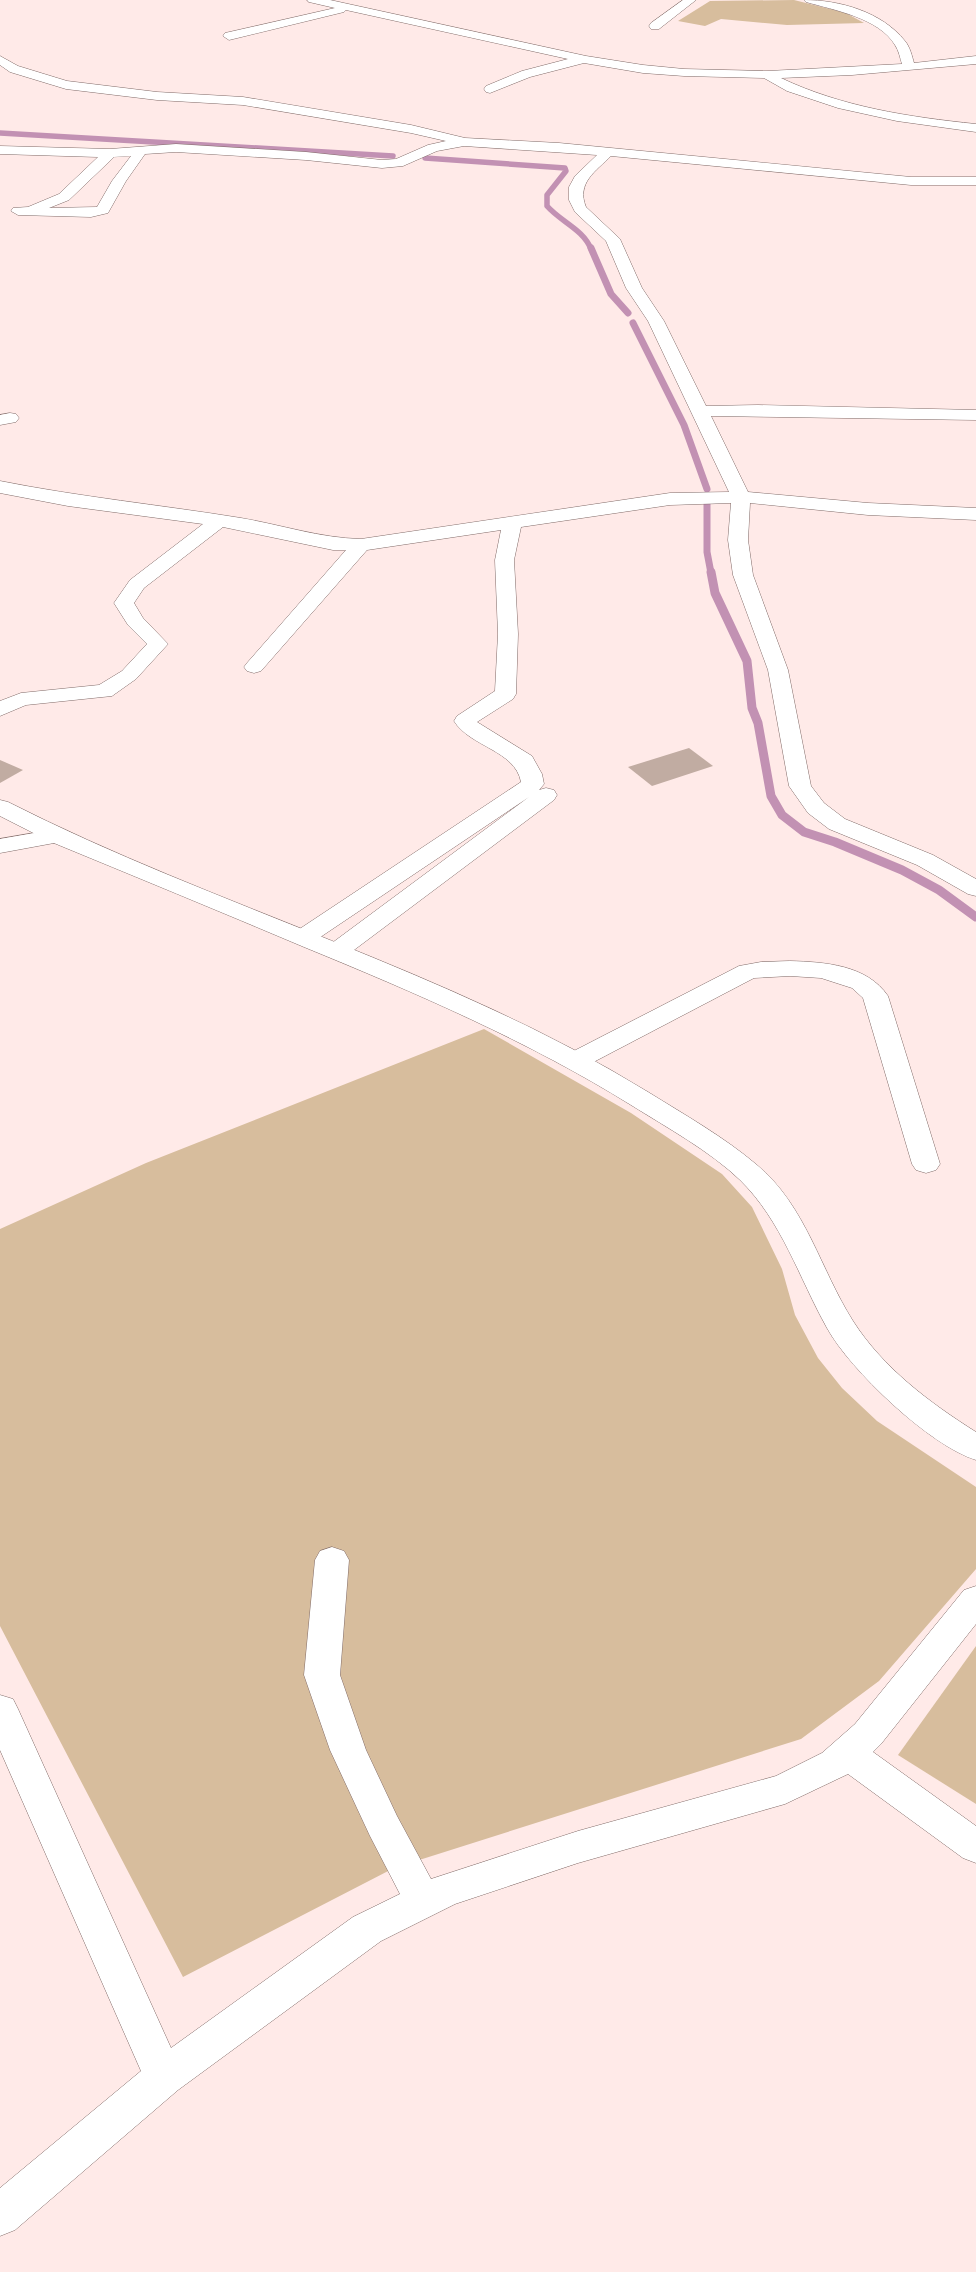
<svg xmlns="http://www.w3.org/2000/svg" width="976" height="2272" font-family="'Alegreya Sans',sans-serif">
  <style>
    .green { fill: #d7bd9d }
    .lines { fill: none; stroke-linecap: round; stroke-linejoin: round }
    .stream-far2 { stroke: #c291b3; stroke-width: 5.5 }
    .stream-far1 { stroke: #c291b3; stroke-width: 7 }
    .stream { stroke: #c291b3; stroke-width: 9 }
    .building { fill: #c1aca2 }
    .minor-casing { stroke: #816b68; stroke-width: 1 }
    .major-casing { stroke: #816b68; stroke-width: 1 }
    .minor { fill: #fff; fill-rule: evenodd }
    .major { fill: #fff; fill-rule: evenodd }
  </style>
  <rect width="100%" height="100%" fill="#ffeae8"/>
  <g class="green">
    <path d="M794,0L846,13L864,23L787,25L721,19L705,26L678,21L710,1Z"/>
    <path d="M484,1029L631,1113L722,1174L752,1207L782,1269L795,1315L818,1358L842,1388L877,1421L976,1487V1569L879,1681L801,1739L394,1868L183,1977L0,1626V1229L146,1163Z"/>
    <path d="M976,1646V1804L898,1755Z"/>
  </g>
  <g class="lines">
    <g class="stream-far2">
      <path d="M0,133L393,156"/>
      <path d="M425,158L565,168L566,171L547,195V206C561,222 583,229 591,249"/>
    </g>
    <g class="stream-far1">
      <path d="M591,248L611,294L628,313"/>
      <path d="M633,323L684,425L707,489"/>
      <path d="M707,499V552L711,573"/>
    </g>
    <path class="stream" d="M711,572L715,593L747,661L752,708L758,723L771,796L782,815L804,832L835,842L902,870L939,890L976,917"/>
  </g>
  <g class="building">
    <path d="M689,748L713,766L652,786L628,767Z"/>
    <path d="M0,760L23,770L0,783Z"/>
  </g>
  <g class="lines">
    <g class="minor-casing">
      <g id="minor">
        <path d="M307,0H330L586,56L643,65L684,69L768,71L902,64C900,58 899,51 895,45C879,18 834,10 806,2L804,0C840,0 882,12 905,41C910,47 912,56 914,63L976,56V64L852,75L781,78C842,107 909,117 976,124V132L897,121L838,108L787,91L764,78L684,76L643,73L584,63L530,77L490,93L486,92L484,89L486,86L522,71L568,59L346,10L344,12L229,40L223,36L225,33L335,8L309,2Z"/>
        <path d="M683,0H696L659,29H651L649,26L651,23Z"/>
        <path d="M0,56L18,66L67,81L157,92L243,97L411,125L465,138L559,143L911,177H976V185H911L611,156C596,171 576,183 586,207L620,239L642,288L664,321L706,406L758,405L976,410V420L711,416L748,492L868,503L976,508V520L868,515L750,503L748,540L753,575L788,670L811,786L824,803L845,819L933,855L976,879V896L968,894L917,865L829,829L808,813L789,786L768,670L733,575L728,540L731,503L670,505L521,527L514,560L518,634L516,694L513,699L477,722L532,756L542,774L544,784L539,790L546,788L554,790L557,795L554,800L346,956L337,958L328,956L325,951L328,946L529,797L313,942L304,944L295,942L292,937L295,932L521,782C515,750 470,747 454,721L457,716L495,691L498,634L495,560L501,530L367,550L261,671L254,673L247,671L244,667L247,663L346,550H333L223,527L144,588L134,603L143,618L168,644L136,679L112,696L26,705L0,716V701L21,693L99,685L122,671L147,644L128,625L114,603L130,580L203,524L68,506L0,493V481C80,497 161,505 241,518C282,525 320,538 361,539L670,493L729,492L648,321L626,288L606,241L575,212L569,200V187L575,176L597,155L464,146L437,151L403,166L382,168L306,160L176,152L145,154L126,181L108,213L91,217L18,215L11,211L13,208L28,207L59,194L98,157L0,154V146L110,149L176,144L306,152L382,160L396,159L428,145L446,141L411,133L243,105L157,100L66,89L10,72L0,65ZM131,156L112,181L97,207L49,208L69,200L114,157Z"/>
        <path d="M10,413L16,414L19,418L16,422L0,425V415Z"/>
        <path d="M57,829L65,831L69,836L65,841L0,853V839Z"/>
        <path d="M790,961C825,962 867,965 888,996L940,1164L936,1170L926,1173L916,1170L912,1164L863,998L852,988L821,978L790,976L754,978L584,1067L575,1069L566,1067L562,1061L566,1055L739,966L761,962Z"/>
        <path d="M332,1547L344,1551L349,1560L340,1675L366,1750L397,1816L431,1879L578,1831L776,1776L822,1753L855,1724L964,1590L976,1586V1624L881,1744L873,1752L976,1826V1863L963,1858L848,1774L785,1804L578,1863L455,1904L381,1941L178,2090L15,2230L0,2236V2188L141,2071L0,1750V1695L13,1699L18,1709L171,2048L353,1917L400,1894L370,1836L330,1750L304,1675L315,1560L320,1551Z"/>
      </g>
    </g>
    <g class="major-casing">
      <path id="major" d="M0,800L8,802C217,908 448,969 648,1092C685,1115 724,1137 757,1165C806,1206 820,1269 853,1321C883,1368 930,1403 976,1432V1460C930,1446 850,1370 827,1328C799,1278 782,1221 740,1180C710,1151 666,1127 631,1105C528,1041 416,993 304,947C219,911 134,876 49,841L0,816Z"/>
    </g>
    <use href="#minor" class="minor"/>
    <use href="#major" class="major"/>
  </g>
</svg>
